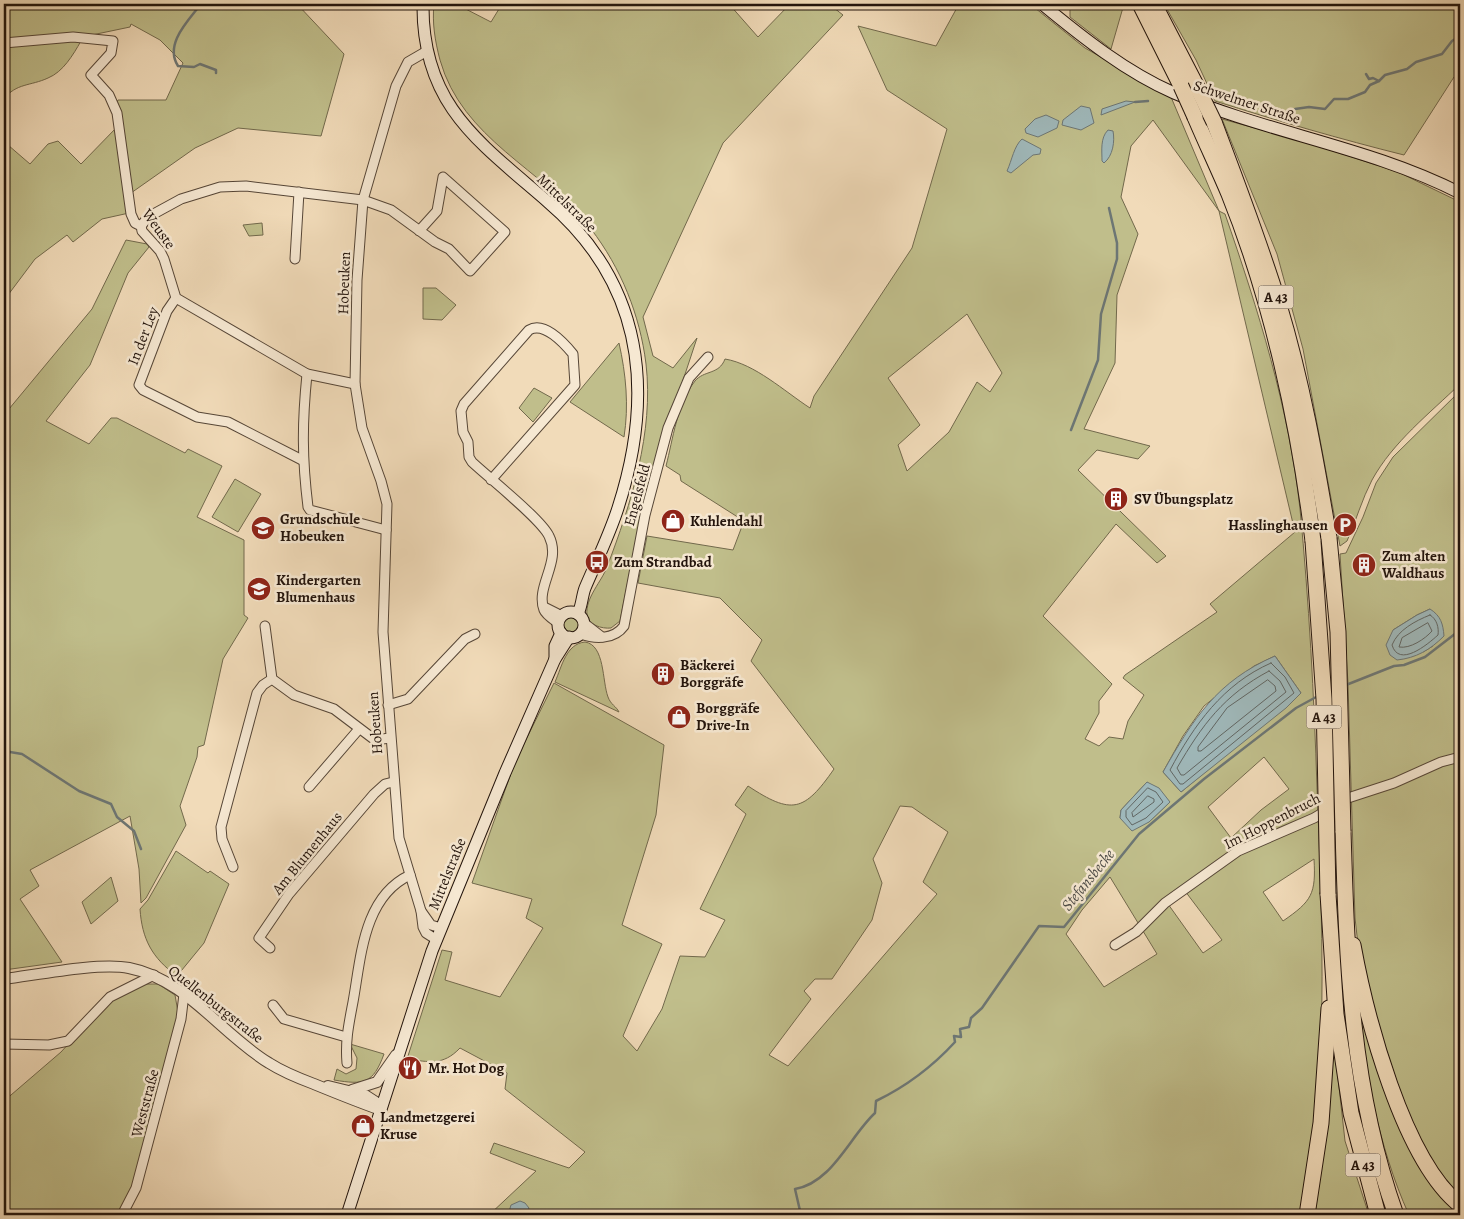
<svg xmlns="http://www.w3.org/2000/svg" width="1464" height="1219" font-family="Alegreya,serif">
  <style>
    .green { fill: #c0be8b; stroke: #72694c; fill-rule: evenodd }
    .water { fill: #9fb8ba; stroke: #6d7674 }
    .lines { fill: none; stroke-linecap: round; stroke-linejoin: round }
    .shore { stroke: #616663; stroke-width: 1 }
    .stream { stroke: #6d7674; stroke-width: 2.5 }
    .minor-casing { stroke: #564637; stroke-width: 11 }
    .tertiary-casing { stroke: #564637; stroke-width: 12 }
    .secondary-casing { stroke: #23140c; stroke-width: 13 }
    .motorway-casing { stroke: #23140c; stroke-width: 17 }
    .minor { stroke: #f6e8d2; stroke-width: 9 }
    .tertiary { stroke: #f6e8d2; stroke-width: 10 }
    .secondary { stroke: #f6e8d2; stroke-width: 11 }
    .motorway { stroke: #f1dbb9; stroke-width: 15 }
    .motorway-bridge-casing { stroke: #23140c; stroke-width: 17; stroke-linecap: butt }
    .motorway-bridge { stroke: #f1dbb9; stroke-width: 15 }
    .labels { text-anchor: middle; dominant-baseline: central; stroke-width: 5; stroke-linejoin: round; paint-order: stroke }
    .shield { fill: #f6e8d2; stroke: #625447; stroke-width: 1 }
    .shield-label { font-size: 14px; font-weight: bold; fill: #23140c }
    .street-label { font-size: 15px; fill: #23140c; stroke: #f6e8d2 }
    .poi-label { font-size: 15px; font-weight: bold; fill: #23140c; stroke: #f6e8d2; text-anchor: start }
    .water-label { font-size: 16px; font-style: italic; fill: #4e4d49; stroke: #f6e8d2 }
  </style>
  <rect width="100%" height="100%" fill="#f1dbb9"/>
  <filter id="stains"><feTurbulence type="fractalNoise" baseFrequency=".004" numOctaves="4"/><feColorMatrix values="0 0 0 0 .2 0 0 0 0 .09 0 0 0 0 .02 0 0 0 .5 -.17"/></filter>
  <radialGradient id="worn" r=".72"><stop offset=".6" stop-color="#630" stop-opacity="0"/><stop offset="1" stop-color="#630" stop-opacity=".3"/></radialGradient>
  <g class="green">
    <path d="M4,4H297L344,54L321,136L238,128L195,148L131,193L116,104L118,100H166L183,63L160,40L131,24L130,27L87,36L4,42Z"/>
    <path d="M434,4H442L451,9L456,4L491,22L502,4H729L758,37L790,4H829L843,15L723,143L643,317L653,356L673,368L697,338L645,495L620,621L611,628C602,629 588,625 587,615C585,598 602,581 607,567C631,504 654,432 646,364C640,315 621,268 591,229C542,169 462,139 440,60C435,41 432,23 434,4Z"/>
    <path d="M959,4H1011L1018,7L1021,4H1030L1085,48L1171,97L1219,211L1225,214C1258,309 1289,408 1300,509C1309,602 1314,695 1317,788C1321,888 1325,989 1319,1089C1317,1131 1309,1173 1304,1215H489L536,1171L490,1153L494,1143L569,1168L585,1152L505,1089L507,1073L460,1048C443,1066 429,1062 407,1059L442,950L452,952L445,980L500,997L543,928L526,918L532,899L472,883L515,762L554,683L664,745L656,815L622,925L662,944L623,1036L637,1051L662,1009L680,956L705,957L725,920L700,909L746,814L735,805L748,786C792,815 804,812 834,769L751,661L762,640L720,598L638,583L647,536L733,550L744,521L681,481L680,475L666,466C673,439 677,404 695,381C704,370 719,375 725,359C755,364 784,391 810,408L814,396L912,248L947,129L887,90L858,26L936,46ZM1153,120L1219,211L1295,532L1210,604L1217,612L1125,675L1123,678L1144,695L1128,721L1123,739L1109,737L1099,746L1085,739L1099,713V701L1112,684L1043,616L1116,524L1157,563L1166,556L1078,470L1097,450L1138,459L1150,446L1084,429L1115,363L1117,295L1138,234L1121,197L1131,146ZM967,314L1002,373L990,392L977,382L949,432L907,471L898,445L920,425L888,378ZM1275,656L1301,693L1181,792L1163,772L1183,736L1204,706L1254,666ZM1264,757L1289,789L1261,810L1231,838L1208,807ZM1147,782L1170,802L1149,822L1120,818L1121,810ZM900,806L912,807L948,832L923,882L937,894L788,1066L769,1055L811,999L804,991L815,979H832L872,920L882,883L873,859ZM1314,859C1316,894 1312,901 1283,921L1263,892ZM1110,877L1157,954L1104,987L1066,934L1082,910ZM1185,891L1222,940L1203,953L1168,904Z"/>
    <path d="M1070,4H1124L1111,49L1070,17Z"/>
    <path d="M1164,4H1460V80L1454,77L1404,155C1340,139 1278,121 1215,101L1196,60Z"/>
    <path d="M81,41C73,55 63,72 48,78C31,86 16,83 4,99V45Z"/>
    <path d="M1222,119L1306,142L1398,172L1460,202V384C1429,414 1393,442 1372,480C1362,499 1356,521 1347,541L1340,546L1303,349L1277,254Z"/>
    <path d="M117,127L129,213L102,219L73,242L67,235L35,259L8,295L4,297V146L6,148L8,145L30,164L48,144L58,141L81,164Z"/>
    <path d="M262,223L263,235L249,236L243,225Z"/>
    <path d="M126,240L147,244L149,247L128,273L90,365L46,421L89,444L111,418H117L185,453L188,449L222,466L197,517L244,540V615L248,618L223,659L204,745L198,747L197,757L180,806L186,825L146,898L141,903L139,869L130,816L30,870L39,886L20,899L62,962L4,970V415L92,309Z"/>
    <path d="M423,288H436L456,305L442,320L423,319Z"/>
    <path d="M619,343C626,374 629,406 624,437L570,402Z"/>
    <path d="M534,388L552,398L533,422L519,408Z"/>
    <path d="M1460,391V1197L1434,1167L1413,1127L1373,1015L1360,962L1355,918L1348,683L1340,554L1346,553L1363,517L1376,483L1393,457ZM1430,609L1433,646L1423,652L1393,630L1417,615Z"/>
    <path d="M235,479L261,494L238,532L212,517Z"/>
    <circle cx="571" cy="625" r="8"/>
    <path d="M585,642C605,645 602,681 608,697C611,705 616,706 619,712L555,682C562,666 566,644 585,642Z"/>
    <path d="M176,851L208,873L210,871L229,884L204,943L177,976C152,958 142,939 140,909L148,900Z"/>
    <path d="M111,877L118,901L91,924L82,902Z"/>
    <path d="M144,984H158L175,995L179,1018L134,1188L119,1215H4V1101L61,1052L105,1004Z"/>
    <path d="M1353,994L1419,1164L1445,1200L1460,1209V1215H1409C1377,1144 1366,1070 1353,994Z"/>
    <path d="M350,1044L384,1054C373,1084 364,1085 334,1080L337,1069L346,1074L356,1069L357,1058Z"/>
    <path d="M1335,1051L1345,1141L1369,1215H1311L1330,1053Z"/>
  </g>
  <g class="water">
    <path d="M1126,101L1135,102L1101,115L1102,109Z"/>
    <path d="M1081,106L1090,108L1094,123L1081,130L1062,125L1063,120Z"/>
    <path d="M1046,115L1059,121L1057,128L1038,137L1026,133L1025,129L1035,119Z"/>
    <path d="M1108,130L1113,131C1115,141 1113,156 1104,163L1102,161C1102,151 1100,138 1108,130Z"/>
    <path d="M1022,139L1041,149L1040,154L1033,155L1011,173L1007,171C1012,160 1014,146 1022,139Z"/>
    <path d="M1430,609C1441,616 1443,624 1444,636C1430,650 1416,658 1397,660L1390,655L1386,645L1393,630L1417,615Z"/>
    <path d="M1275,656L1301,693L1286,708L1181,792L1163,772C1193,719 1217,681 1275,656Z"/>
    <path d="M1147,782L1159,788L1170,802L1149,822L1132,831L1120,818L1121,810Z"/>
    <path d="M520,1201L525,1203L529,1208L527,1215H508L511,1205Z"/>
  </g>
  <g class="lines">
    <g class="shore">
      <path d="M1430,615C1437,619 1439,628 1438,635C1427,645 1399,668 1392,645C1398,630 1415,621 1430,615Z"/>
      <path d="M1428,623L1432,631C1425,639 1410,649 1399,647L1402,638Z"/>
      <path d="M1271,663L1285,677L1294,693L1183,784H1180L1170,770C1194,725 1223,684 1271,663Z"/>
      <path d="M1269,671L1280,681L1286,692L1184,775H1181L1177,768C1202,725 1224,695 1269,671Z"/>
      <path d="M1268,680L1275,686L1276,691L1201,751H1198V747L1227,708Z"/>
      <path d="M1148,788L1156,792L1163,802L1146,818L1132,825L1126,817V811Z"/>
      <path d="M1148,796L1154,799V802L1133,817L1132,813Z"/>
    </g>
    <g class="stream">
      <path d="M201,4C188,21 164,44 178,66L194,67L200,64L216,70V73"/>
      <path d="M1366,74L1369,79L1373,78L1379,81"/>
      <path d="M1135,102L1148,101"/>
      <path d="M1295,109L1309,107L1325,109L1334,99H1348L1365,92L1370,85L1379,81L1385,75L1407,69L1416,62L1442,54L1452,41L1460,36"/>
      <path d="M1071,430L1098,360L1101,314L1117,259V243L1109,208"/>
      <path d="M1346,685L1394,666L1404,665L1425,657L1460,630"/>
      <path d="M4,751L22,754L79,791L111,804L117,817L134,831L141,849"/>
      <path d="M801,1215L795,1189C832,1183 850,1136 875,1113L876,1101C905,1087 933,1066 955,1042L954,1036L961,1037L960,1029L969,1027L971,1018L982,1008L1039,926L1064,927L1139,834L1204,779L1296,708L1318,696"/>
    </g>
    <g class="minor-casing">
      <g id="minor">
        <path d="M4,43L73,37L113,41L111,53L91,75L109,95L117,113L131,214L135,223L141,226L142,231L160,251L164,259L176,298L307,374L355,384"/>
        <path d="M427,51L408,62L396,86L363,200L357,280L355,384L362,428L381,481L387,504L383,632L399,838L421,911L423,927L426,933L437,940"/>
        <path d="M141,226L148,217L181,199L220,187L246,186L363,200L391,210L435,242L449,249L470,271L505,232L443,177L437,211L419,231"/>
        <path d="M295,259L299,192"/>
        <path d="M176,298L167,311L139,385L143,390L197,417L228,422L302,460"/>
        <path d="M307,374C302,424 302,458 308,507L310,510L386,530"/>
        <path d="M491,480L575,385L573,354C564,343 544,321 529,330L464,404L461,411L463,432L468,442L469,457L472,462C489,478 541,519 549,536C562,562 535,586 544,610C546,615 554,620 558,623"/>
        <path d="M544,607L562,616"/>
        <path d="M584,623L602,637"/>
        <path d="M265,626L272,679L294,695L334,709L375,740L390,738"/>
        <path d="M580,634C595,639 614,640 624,626L645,515L668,428L689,378L708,357"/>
        <path d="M388,705L408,699L465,639L475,634"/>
        <path d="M309,787L359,729"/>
        <path d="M233,867L222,839L221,827L257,693L263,685L272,679"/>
        <path d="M421,911L431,925L441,928"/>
        <path d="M1115,945L1136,932L1165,903L1238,851L1314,818L1348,798L1394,783L1441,762L1460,757"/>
        <path d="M270,948L259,938L289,894L374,794L385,784L393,782"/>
        <path d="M273,1005L284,1019L346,1037"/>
        <path d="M4,1044L49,1045L68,1041L110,997L154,975"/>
        <path d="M347,1063C345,1041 349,1023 353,1002C361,958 363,897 410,875"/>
        <path d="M122,1215L136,1188L181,1019L184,994"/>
      </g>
    </g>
    <g class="tertiary-casing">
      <g id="tertiary">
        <path d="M4,979C36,975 99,962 129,968C186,979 221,1034 269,1063C283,1072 298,1078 314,1084C336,1093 358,1102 381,1110"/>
        <path d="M328,1086L365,1095L382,1106"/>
        <path d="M352,1090L377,1082L396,1055"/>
      </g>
    </g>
    <g class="secondary-casing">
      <g id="secondary">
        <path d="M423,4C422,105 479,142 548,202C644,284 655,393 618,508C609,536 596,562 585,588C582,596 582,605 578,614"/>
        <path d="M1042,4C1082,37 1126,72 1174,93C1267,133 1370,147 1460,193"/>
        <circle cx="571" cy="625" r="13"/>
        <path d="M555,659V646L561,633"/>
        <path d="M347,1215L432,951L505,773L555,659L569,637"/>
      </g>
    </g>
    <g class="motorway-casing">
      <g id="motorway">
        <path d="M1140,4L1181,86"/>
        <path d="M1154,4L1198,89"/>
        <path d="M1195,117C1206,143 1218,168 1229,194C1272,301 1299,426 1313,541"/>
        <path d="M1214,122C1237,183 1260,243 1279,305C1302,381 1316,460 1329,538"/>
        <path d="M1343,831C1347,964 1351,1089 1396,1215"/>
        <path d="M1328,894L1336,1014L1351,1113L1378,1215"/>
        <path d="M1353,945C1366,1016 1403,1160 1460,1205"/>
        <path d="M1307,1215L1321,1123L1329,1008"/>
      </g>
    </g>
    <use href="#minor" class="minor"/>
    <use href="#tertiary" class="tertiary"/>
    <use href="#secondary" class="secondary"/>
    <use href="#motorway" class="motorway"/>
    <g class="motorway-bridge-casing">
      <g id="motorway-bridge">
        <path d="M1181,86L1195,117"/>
        <path d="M1198,89L1214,122"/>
        <path d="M1329,538L1338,632L1343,831"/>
        <path d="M1313,541L1324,699L1328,894"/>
      </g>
    </g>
    <use href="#motorway-bridge" class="motorway-bridge"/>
  </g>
  <defs>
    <g id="building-disc" transform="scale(1.25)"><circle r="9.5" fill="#8f2418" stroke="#f6e8d2"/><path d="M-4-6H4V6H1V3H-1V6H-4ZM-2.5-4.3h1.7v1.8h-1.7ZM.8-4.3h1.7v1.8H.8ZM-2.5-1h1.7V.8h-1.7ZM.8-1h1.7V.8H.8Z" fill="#fff"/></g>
    <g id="shop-disc" transform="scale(1.25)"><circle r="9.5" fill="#8f2418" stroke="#f6e8d2"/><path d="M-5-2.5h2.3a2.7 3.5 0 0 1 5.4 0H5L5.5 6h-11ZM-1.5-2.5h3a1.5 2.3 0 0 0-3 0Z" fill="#fff"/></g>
    <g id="parking-disc" transform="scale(1.25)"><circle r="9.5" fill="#8f2418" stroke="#f6e8d2"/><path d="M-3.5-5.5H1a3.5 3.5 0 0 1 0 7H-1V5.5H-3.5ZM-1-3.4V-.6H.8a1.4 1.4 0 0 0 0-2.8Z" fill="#fff"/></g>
    <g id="school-disc" transform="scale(1.25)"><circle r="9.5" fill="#8f2418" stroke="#f6e8d2"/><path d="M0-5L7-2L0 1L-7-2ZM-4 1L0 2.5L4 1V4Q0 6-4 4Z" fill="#fff"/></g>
    <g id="bus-disc" transform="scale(1.25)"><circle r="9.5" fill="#8f2418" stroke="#f6e8d2"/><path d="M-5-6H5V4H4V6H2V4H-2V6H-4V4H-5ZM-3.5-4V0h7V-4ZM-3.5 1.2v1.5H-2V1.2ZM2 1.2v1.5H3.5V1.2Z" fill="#fff"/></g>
    <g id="restaurant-disc" transform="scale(1.25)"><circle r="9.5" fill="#8f2418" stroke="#f6e8d2"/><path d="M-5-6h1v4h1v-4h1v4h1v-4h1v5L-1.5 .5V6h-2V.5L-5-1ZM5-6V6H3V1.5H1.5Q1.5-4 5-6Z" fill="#fff"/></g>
  </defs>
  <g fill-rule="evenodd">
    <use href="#building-disc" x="1116" y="499"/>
    <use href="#shop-disc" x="673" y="521"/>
    <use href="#parking-disc" x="1345" y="525"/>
    <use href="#school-disc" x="263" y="528"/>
    <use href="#bus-disc" x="597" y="562"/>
    <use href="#building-disc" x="1364" y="565"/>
    <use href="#school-disc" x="259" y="589"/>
    <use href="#building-disc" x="663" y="674"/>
    <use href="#shop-disc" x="679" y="717"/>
    <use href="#restaurant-disc" x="410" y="1068"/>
    <use href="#shop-disc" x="363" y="1126"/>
  </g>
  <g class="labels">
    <g class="shield">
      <rect x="1258.5" y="285.5" width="35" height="23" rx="4"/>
      <rect x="1306.5" y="705.5" width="35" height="23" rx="4"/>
      <rect x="1345.5" y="1153.5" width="35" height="23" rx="4"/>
    </g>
    <g class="shield-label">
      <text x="1276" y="297">A 43</text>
      <text x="1324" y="717">A 43</text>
      <text x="1363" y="1165">A 43</text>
    </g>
    <g class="street-label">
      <text transform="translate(1247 102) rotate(18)">Schwelmer Straße</text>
      <text transform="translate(567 203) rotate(44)">Mittelstraße</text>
      <text transform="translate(159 229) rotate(54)">Weuste</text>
      <text transform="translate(344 283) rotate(-88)">Hobeuken</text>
      <text transform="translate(143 336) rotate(-69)">In der Ley</text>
      <text transform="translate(637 495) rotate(-75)">Engelsfeld</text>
      <text transform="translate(375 723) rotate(-94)">Hobeuken</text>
      <text transform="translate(1272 821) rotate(-27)">Im Hoppenbruch</text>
      <text transform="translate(307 853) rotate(-51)">Am Blumenhaus</text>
      <text transform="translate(447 874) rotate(-68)">Mittelstraße</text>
      <text transform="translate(216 1004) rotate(38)">Quellenburgstraße</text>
      <text transform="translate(145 1103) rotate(-75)">Weststraße</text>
    </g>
    <g class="poi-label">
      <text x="1134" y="499">SV Übungsplatz</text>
      <text x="280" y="519">Grundschule<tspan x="280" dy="17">Hobeuken</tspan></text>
      <text x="690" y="521">Kuhlendahl</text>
      <text x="1328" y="525" text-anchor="end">Hasslinghausen</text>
      <text x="1382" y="556">Zum alten<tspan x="1382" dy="17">Waldhaus</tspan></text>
      <text x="614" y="562">Zum Strandbad</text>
      <text x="276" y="580">Kindergarten<tspan x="276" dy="17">Blumenhaus</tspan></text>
      <text x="680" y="665">Bäckerei<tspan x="680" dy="17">Borggräfe</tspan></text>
      <text x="696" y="708">Borggräfe<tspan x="696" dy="17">Drive-In</tspan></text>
      <text x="428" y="1068">Mr. Hot Dog</text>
      <text x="380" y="1117">Landmetzgerei<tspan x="380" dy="17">Kruse</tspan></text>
    </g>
    <g class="water-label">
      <text transform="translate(1088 880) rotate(-51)">Stefansbecke</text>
    </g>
  </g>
  <rect width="1464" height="1219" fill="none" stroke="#f1dbb9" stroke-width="20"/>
  <rect x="5" y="5" width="1454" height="1209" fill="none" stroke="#23140c" stroke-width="2.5"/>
  <rect x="10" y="10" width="1444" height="1199" fill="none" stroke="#23140c"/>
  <rect width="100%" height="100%" filter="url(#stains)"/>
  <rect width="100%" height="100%" fill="url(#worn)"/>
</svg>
